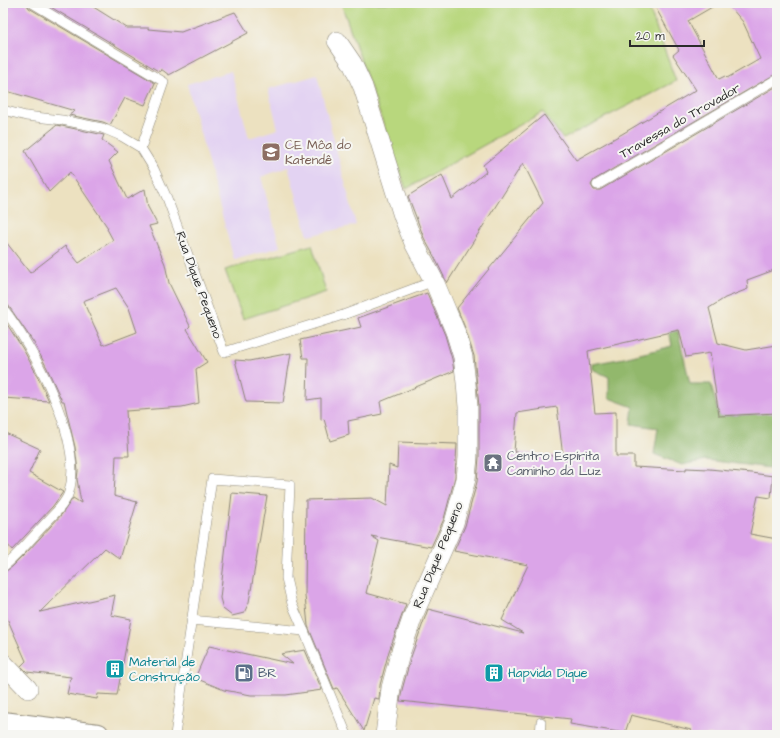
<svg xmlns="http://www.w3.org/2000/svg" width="780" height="738" font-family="'Architects Daughter',sans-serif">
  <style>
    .built { fill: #e3d3f2 }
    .green { fill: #b8d77d; stroke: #728154 }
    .forest { fill: #92b86c; stroke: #5e724c }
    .building { fill: #dba5e8; fill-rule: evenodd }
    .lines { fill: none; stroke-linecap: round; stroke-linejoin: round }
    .service-casing { stroke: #8c8676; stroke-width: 10 }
    .minor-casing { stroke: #8c8676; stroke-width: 20 }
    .primary-casing { stroke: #8c8676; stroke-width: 24 }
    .service { stroke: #fff; stroke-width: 9 }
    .minor { stroke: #fff; stroke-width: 19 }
    .primary { stroke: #fff; stroke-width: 22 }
    .labels { text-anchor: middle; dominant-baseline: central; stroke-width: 4; stroke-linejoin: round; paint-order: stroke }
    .street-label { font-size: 13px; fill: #2b2b2b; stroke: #f6f6f2 }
    .education-label { font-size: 13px; fill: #785e54; stroke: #f6f6f2; text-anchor: start }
    .worship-label { font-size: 13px; fill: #5b616d; stroke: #f6f6f2; text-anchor: start }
    .culture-label { font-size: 13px; fill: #0d838f; stroke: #f6f6f2; text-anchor: start }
    .service-label { font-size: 13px; fill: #4e5e75; stroke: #f6f6f2; text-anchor: start }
  </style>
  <rect width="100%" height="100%" fill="#f6f6f2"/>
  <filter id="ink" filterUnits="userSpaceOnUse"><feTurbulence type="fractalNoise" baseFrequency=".025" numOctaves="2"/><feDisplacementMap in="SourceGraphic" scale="8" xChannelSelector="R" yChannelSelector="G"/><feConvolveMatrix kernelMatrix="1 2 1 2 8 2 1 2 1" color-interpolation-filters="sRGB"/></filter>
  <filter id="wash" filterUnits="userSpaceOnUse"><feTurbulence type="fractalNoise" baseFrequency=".012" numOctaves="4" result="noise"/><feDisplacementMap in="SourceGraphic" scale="16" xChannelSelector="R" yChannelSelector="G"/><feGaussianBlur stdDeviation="0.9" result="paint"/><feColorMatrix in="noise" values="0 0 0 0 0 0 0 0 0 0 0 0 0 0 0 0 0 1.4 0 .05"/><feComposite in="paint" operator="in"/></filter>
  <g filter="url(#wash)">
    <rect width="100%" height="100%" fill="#ece1c0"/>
    <path class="built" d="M231,71L249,138L278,129L268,89L317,75L356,225L308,236L288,167L261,177L280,247L234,260L187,84Z"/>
    <g class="green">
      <path d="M341,3H647L676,81L563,139L543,112L406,189Z"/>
      <path d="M312,245L326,292L243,319L225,270Z"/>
    </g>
    <path class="forest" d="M676,323L690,384H711L719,416L751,414L775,410L770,468L706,460L682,465L654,454L658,428L631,424L633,407L609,398V377L592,369V364L624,358L672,346L668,324Z"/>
    <g id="blocks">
      <g class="building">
        <path d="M3,3H26L29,8L155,83L145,105L125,98L110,125L103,122L69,115L75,111L3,90Z"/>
        <path d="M44,3H87L127,28H149L148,29L181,32L235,12L248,33L169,75L161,69L160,72Z"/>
        <path d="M653,3H719L688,21L719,79L725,76L727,78L760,59L743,22L727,3H777V73L594,180L591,185L594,190H600L777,86V269L747,280L748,289L725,298L709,308L718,343L746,350L777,345V413L719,416L710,353L686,357L679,330L588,351L595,413L616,412V456H634V467L686,470V468L709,469L751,473L773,476L771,498L758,496L750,534L777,539V735H689L691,730L631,715L625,733L570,724L571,719L400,701L402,690L411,657L428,609L523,633L502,620L528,565L454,551L465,526L477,482L479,457V406L474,356L465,328L457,308L543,203L523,163L447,283L435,258L424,238L408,196L442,175L452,199L486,172L483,165L544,115L576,160L622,134L696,90L673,55L679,50ZM557,407L563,457L514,452L517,413Z"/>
        <path d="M57,125L104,135L102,140L118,152L109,161L127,199L145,189L148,207L157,224L149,226L165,264L169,283L190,326L187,329L207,362L196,369L199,403L182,407L126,411L129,456H116L114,496L137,502L120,559L105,548L40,612L115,595L111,615L131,619L117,695L98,694L97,699L67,694L71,677L27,672L21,666L26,661L3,609V573L12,567L28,551L62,514L73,498L81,503L77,479L78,471L75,447L64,401H62L47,368L34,343L8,305L3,302V238L30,273L65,246L79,263L113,240L107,229L108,228L70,172L49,192L25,151ZM116,288L129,308L137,332L103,345L83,301Z"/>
        <path d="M427,293L445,335L452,359L454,371L380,402L382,414L348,421L349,435L330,441L324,419L321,420V398L307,400L308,358H303L300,340L361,327L358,318Z"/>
        <path d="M3,318L23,349L36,373L49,401L3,398Z"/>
        <path d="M291,353L283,403L246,402L235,360L249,361Z"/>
        <path d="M3,432L40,449L29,473L63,492L53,506L12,550L3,539Z"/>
        <path d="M398,442L457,444L455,477L444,519L431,547L371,536L379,541L366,593L406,604L389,651L380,685L379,699L374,698L364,731L337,688L334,689L308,626L305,596L306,500L372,498L387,506L389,465L397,468Z"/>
        <path d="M232,493L267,496L249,602L244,613L232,616L223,609L220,598Z"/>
        <path d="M209,646L293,664L281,654L305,650L322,690L286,695H251L224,690L195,678Z"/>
      </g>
    </g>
  </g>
  <g filter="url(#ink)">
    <use href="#blocks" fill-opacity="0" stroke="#8c8676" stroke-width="1"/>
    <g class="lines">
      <g class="service-casing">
        <g id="service">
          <path d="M32,3L164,82L141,148"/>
          <path d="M3,110L26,116L62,120L102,128L121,136L141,148L154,169L167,198L224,352L343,315L434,281"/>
          <path d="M597,185L777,79"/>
          <path d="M3,308C34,348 84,441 69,492C66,504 51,517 43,526C30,540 18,555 3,567"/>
          <path d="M191,620L304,631L347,735"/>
          <path d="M175,735L212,479L290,485L286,578L292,604L304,631"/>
          <path d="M540,735L541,722"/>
        </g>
      </g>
      <g class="minor-casing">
        <g id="minor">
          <path d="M337,41L352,63L363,87L403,216L414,243L434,281L455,331L463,357L466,383L468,407V457L466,479L454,523L413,616L400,654L391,688L385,735"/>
          <path d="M3,663L28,689"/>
        </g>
      </g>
      <g class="primary-casing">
        <path id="primary" d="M3,723L98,735"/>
      </g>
      <use href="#service" class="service"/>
      <use href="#minor" class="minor"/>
      <use href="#primary" class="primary"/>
    </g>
  </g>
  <defs>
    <g id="school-square" transform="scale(1)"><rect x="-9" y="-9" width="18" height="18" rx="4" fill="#8d6e63" stroke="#f6f6f2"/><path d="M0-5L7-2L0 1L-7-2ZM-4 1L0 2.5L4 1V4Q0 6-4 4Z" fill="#fff"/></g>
    <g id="temple-square" transform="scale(1)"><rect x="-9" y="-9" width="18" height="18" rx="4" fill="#6b7280" stroke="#f6f6f2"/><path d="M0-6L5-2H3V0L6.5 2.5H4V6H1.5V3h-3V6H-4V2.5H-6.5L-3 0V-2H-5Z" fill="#fff"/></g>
    <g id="building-square" transform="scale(1)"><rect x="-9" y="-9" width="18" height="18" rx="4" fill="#0f9aa8" stroke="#f6f6f2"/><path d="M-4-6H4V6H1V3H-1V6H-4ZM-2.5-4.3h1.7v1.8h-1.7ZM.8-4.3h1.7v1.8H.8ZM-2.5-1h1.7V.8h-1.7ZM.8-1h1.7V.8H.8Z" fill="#fff"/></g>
    <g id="fuel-square" transform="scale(1)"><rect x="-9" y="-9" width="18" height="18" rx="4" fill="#5c6f8a" stroke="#f6f6f2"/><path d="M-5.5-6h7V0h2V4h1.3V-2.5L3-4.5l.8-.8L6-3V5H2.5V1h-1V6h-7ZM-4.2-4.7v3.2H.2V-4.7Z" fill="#fff"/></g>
  </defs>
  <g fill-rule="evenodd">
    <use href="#school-square" x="271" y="152"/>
    <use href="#temple-square" x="493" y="463"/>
    <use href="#building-square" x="115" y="669"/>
    <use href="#fuel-square" x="244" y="673"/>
    <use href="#building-square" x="494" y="673"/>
  </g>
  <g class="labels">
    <g class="street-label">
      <text transform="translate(680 121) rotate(-30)">Travessa do Trovador</text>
      <text transform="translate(199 285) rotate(70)">Rua Dique Pequeno</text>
      <text transform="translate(438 555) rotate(-68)">Rua Dique Pequeno</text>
    </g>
    <g class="education-label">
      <text x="285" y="145">CE Môa do<tspan x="285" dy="15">Katendê</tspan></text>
    </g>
    <g class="worship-label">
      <text x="507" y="456">Centro Espírita<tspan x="507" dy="15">Caminho da Luz</tspan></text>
    </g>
    <g class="culture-label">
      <text x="129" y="662">Material de<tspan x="129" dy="15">Construção</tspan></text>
      <text x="508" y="673">Hapvida Dique</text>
    </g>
    <g class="service-label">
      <text x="258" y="673">BR</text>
    </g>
  </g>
  <rect width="780" height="738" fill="none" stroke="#f6f6f2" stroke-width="16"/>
  <path d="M630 40v6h74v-6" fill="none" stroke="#2b2b2b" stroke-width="2"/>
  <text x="636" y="40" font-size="12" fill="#2b2b2b" stroke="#f6f6f2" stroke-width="3" paint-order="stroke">20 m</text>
</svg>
